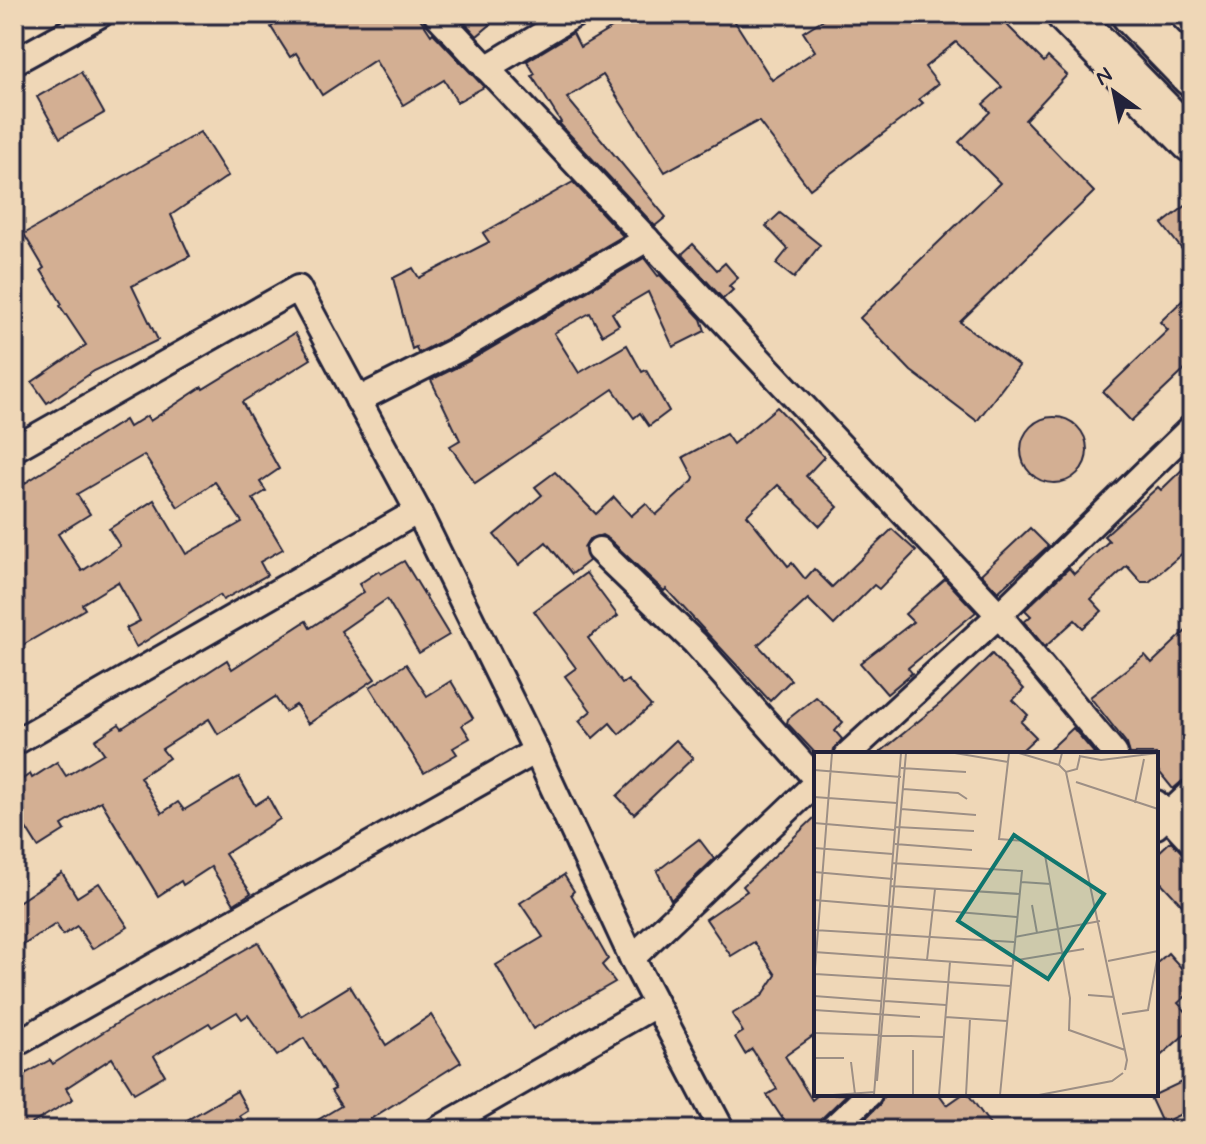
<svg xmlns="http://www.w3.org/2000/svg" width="1206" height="1144" font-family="Mynerve,sans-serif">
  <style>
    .building { fill: #d3af93; stroke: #22223b; stroke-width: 2; fill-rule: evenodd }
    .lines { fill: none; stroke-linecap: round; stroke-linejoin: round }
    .minor-casing { stroke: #22223b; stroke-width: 30 }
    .trunk-casing { stroke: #22223b; stroke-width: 46 }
    .minor { stroke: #efd7b7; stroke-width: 24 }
    .trunk { stroke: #efd7b7; stroke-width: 40 }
    .inset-road { fill: none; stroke: #9d8f85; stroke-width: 2 }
    .view { fill: #0f766e; fill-opacity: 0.15; stroke: #0f766e; stroke-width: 4 }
    .inset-edge { fill: none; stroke: #22223b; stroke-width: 4 }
  </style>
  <rect width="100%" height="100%" fill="#efd7b7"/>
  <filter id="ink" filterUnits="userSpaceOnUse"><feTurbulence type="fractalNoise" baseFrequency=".0125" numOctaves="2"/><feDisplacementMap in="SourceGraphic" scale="16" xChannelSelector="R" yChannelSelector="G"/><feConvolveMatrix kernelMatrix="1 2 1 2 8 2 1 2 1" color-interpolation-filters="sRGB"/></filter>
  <g filter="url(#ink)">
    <g class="building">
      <path d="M291,14H417L431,35L433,33L484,87L457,102L444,80L403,105L375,60L322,95L296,53L290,57L271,27Z"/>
      <path d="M457,14H481L490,25L477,36Z"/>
      <path d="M635,14H730L772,80L815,51L803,32L832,14H996L1044,62L1048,57L1067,75L1025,120L1094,192L960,322L1019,366L977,421L911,371L860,318L1000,183L959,142L990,112L983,104L1002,87L956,42L925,67L938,84L919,99L923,103L810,189L759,122H756L665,172L603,75L567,98L666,217L655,226L559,123L561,122L532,76L535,74L527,61L573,33L580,47Z"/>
      <path d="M81,72L104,113L60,138L37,97Z"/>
      <path d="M200,132L228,176L171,215L190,256L132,286L158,340L94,371L47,403L32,382L86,345L60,306L62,304L41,270L44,268L24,234Z"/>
      <path d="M573,182L623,236L454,335L418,353L416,347L412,349L393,278L413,268L419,278L489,242L483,233Z"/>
      <path d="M1192,201V262L1162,224Z"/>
      <path d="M780,213L820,245L794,278L776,264L788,249L766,226Z"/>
      <path d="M693,244L717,270L725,263L738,278L729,286L733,290L723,299L682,254Z"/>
      <path d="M644,258L658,276L660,275L701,319L705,331L673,347L648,292L612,313L619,325L602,335L590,313L554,333L579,373L627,345L642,372L646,370L669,411L649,426L640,413L634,418L613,389L475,483L450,446L460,440L431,380L469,361Z"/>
      <path d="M1192,291V363L1131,421L1103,392L1168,330L1160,322Z"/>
      <path d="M295,333L311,359L242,402L279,469L260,482L266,491L253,499L283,549L260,562L267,575L223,600L220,595L136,647L126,628L140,621L118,582L82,604L85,609L14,650V490L125,420L129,427L147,416L150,421L202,387L203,389ZM144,455L178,507L215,482L242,522L186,554L154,500L109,529L120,546L82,571L58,534L90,514L77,494Z"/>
      <path d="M777,407L824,457L806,476L838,507L820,526L778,485L747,515L788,566L792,563L805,579L814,569L832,587L892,529L916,551L879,589L874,585L834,625L808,599L758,645L791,680L770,701L666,589L664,591L609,539L602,535L589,539L584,547L589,561L572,574L546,542L519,565L494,535L542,495L535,487L555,472L596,514L614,497L631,516L646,503L656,515L693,481L694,478L683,457L726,434L733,444Z"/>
      <circle cx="1054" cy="450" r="33"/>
      <path d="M1192,460V545L1149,582H1141L1127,566L1091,599L1102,611L1083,628L1075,620L1045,647L1024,622L1031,616L1025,610L1069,568L1074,574L1109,541L1104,536L1158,487L1161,490Z"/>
      <path d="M1030,528L1048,546L998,592L981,574Z"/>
      <path d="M404,561L449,635L419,653L387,599L341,631L375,679L308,724L296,705L285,712L275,697L218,734L209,719L162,749L169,758L140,777L162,813L178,802L184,810L239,777L255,805L268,797L280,819L225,854L251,893L234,904L211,867L183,885L181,881L158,896L101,801L62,825L65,830L38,847L14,809V785L30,774L32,778L57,762L66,776L104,753L95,740L119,724L122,728L227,660L232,669L306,621L310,628L364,592L359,584L379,571L381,574Z"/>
      <path d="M586,573L618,616L588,638L622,684L628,680L651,706L619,734L610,723L593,738L579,721L591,711L565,676L576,668L534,611Z"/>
      <path d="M945,579L976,612L908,668L912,673L887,694L860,663L913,622L905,614Z"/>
      <path d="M1192,625V777L1182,781L1173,789L1156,768V754H1130L1127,744L1090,697L1145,655L1152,663Z"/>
      <path d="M992,654L1024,689L1013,700L1028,715L1021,722L1036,737L1018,754H878L942,702Z"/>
      <path d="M406,664L427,696L451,681L473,718L462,725L470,738L453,748L457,754L424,773L370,687Z"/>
      <path d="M816,697L843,722L835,731L842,739L834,749L833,754H816L787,723L788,719Z"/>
      <path d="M1073,728L1095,754H1045Z"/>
      <path d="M676,740L693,758L634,814L617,796Z"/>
      <path d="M816,816V1034L785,1056L812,1100L819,1094H847L821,1119L816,1130H790L767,1095L777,1089L752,1049L745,1054L735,1037L743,1032L732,1014L762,996L776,975L754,942L731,956L706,919L747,891L743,886Z"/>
      <path d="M699,839L714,859L671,900L657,871Z"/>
      <path d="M1171,841L1182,853L1192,857V916L1156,877V855Z"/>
      <path d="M62,873L77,897L99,883L128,927L92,949L77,926L63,935L56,924L14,951V905Z"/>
      <path d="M564,875L574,891L571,894L608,959L602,965L615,982L533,1029L496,965L543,937L520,903Z"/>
      <path d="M258,942L301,1016L350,986L386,1045L431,1015L461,1062L353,1130H301L341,1106L331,1091L335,1089L304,1038L277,1056L248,1015L242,1019L237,1012L212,1027L209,1023L154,1056L165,1075L134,1093L112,1058L66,1088L73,1099L23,1129L14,1115V1080L50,1060L53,1064L122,1020Z"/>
      <path d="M1168,953L1192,980V991L1178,1003L1192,1018V1028L1156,1060V964Z"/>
      <path d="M1192,1077V1109L1162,1123L1150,1097Z"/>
      <path d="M237,1091L248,1111L240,1116L248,1130H170Z"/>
      <path d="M884,1094H939L947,1105L963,1094H968L994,1130H870L864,1120L880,1104Z"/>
    </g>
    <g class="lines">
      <g class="minor-casing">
        <g id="minor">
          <path d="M436,14L999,615L1115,754"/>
          <path d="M14,62L101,14"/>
          <path d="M486,68L576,14"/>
          <path d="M358,400L461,348L647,239"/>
          <path d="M14,449L298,288L418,511L536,751L632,958L722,1130"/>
          <path d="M599,550L695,643L816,779"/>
          <path d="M14,743L418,511"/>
          <path d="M848,754L999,615L1192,427"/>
          <path d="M1156,803L1192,842"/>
          <path d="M1156,826L1192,792"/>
          <path d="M632,958L816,783"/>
          <path d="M14,1045L536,751"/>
          <path d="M437,1130L655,1005"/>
          <path d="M831,1130L869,1094"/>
        </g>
      </g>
      <g class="trunk-casing">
        <g id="trunk">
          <path d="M1067,14L1192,142"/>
          <path d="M1132,14L1192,76"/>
        </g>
      </g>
      <use href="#minor" class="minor"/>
      <use href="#trunk" class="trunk"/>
    </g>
  </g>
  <g transform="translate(814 752)">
    <rect width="344" height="344" fill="#efd7b7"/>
    <path class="inset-road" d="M141,1L194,10M195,1L185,87L211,89M205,1L245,13M248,1L245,13L252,20L263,17L266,4M265,4L287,8L344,1M87,16L152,20M0,18L87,25M252,20L313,308L311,318M262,30L344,57M89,37L144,41L153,47M0,45L83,51M321,51L330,7M87,57L162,63M0,71L81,78M82,75L160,79M81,92L158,98M0,96L79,102M231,103L256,246L255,278L311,298M78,111L208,119L186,343M0,120L79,127M207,130L237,132M77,134L206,142M0,148L203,165M218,153L223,181M0,178L200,190M201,185L286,169M0,200L198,214M113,208L121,137M198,209L270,197M294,209L344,199M1,222L197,234M0,229L18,1M274,243L300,245M0,244L67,249M71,249L132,253M0,258L106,265M308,262L334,258L344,202M131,265L193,269M0,281L129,285M99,298V343M0,306H30M37,310L41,342M63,329L92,1M19,343L61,340M60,343L87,1M125,343L136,210M152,343L156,267M225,343L298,329L309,321"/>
    <path class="view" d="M200,83L290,142L234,227L144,169Z"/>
    <rect width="344" height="344" class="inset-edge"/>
  </g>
  <rect width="1206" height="1144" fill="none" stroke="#efd7b7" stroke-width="48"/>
  <rect x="24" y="24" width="1158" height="1096" fill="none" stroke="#22223b" stroke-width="3" filter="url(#ink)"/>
  <g transform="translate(1114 92) rotate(327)" stroke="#efd7b7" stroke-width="6" paint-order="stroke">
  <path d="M0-6L14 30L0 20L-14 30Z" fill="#22223b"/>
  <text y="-12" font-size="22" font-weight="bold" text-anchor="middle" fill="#22223b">N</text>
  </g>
</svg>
